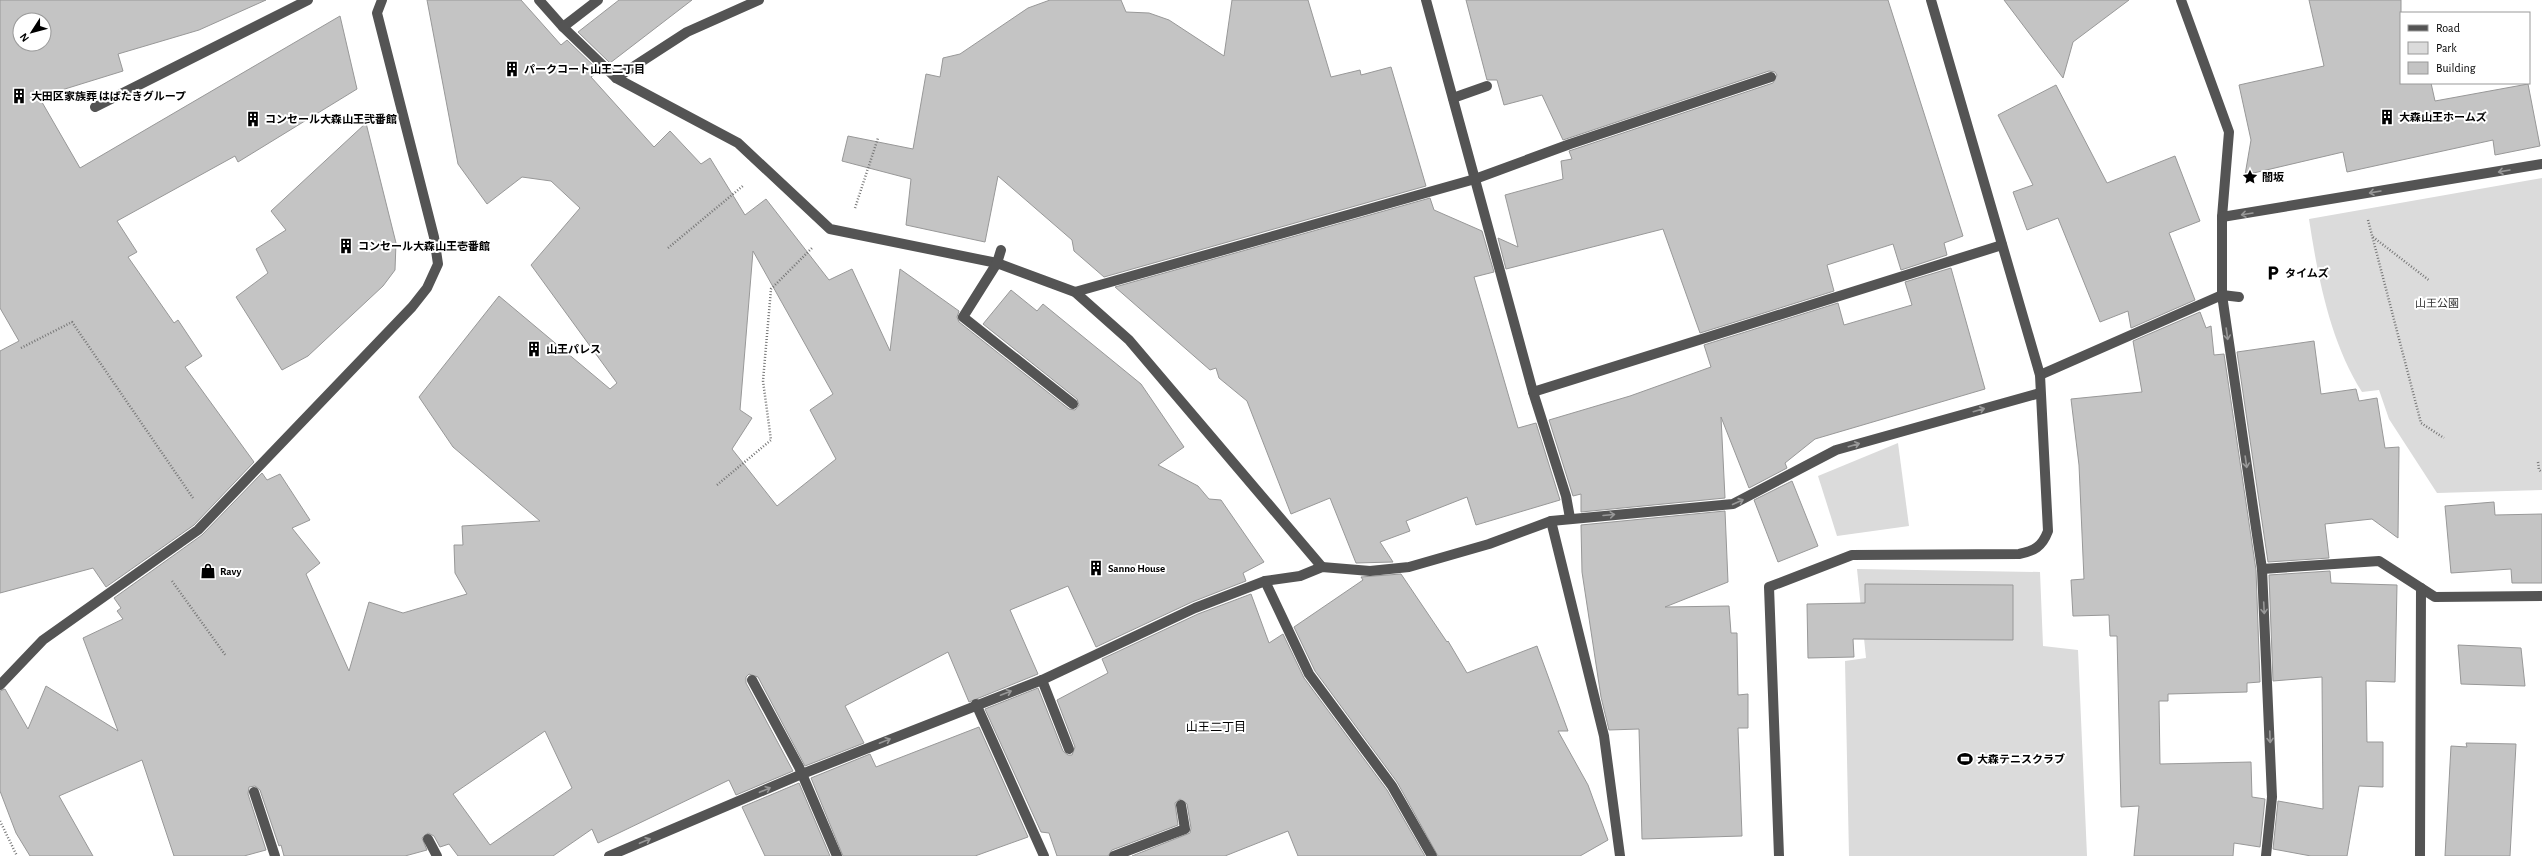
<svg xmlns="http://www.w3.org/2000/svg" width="2542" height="856" font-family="'Alegreya Sans','Noto Sans JP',sans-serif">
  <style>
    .green { fill: #dbdbdb }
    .building { fill: #c4c4c4; stroke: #989898; fill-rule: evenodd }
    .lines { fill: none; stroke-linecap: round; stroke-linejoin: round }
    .path { stroke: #767676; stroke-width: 2.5; stroke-dasharray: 1 2; stroke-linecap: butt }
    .minor { stroke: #545454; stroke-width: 10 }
    .oneway { stroke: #989898 }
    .labels { text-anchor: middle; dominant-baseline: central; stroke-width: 4; stroke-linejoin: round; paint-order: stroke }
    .poi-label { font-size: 11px; font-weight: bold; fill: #000; stroke: #fff; text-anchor: start }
    .park-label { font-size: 11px; fill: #323232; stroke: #fff }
    .neighbourhood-label { font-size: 12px; fill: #000; stroke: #fff }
  </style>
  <rect width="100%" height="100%" fill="#fff"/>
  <g class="green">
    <path d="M2542,178V490L2437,493L2389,419L2379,390L2362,392C2330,341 2318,278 2309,219Z"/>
    <path d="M1898,443L1909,526L1837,536L1818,476Z"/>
    <path d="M1857,569L2040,572L2043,646L2078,650L2087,856H1849L1845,661L1866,658Z"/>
  </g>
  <g class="building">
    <path d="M0,0H266L199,30L118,54L123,71L39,97L80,168L340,16L357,89L238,162L235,156L117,221L137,252L128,257L174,323L178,320L202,356L185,367L254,462L194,525L106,587L93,568L0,593V351L19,341L0,308ZM20,20H44V44H20Z"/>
    <path d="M427,0H521L561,45L567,40L599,71L591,77L654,147L670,131L701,164L710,158L745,215L766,199L829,280L852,269L890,351L900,269L959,311L957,317L959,322L1069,409L1075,410L1079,405L1077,399L983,324L1011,290L1037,311L1043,304L1141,384L1184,447L1158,465L1198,486L1209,499L1221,500L1264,562L1243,573L1246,581L1192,602L1096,647L1068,586L1010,610L1038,674L969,702L948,652L845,706L864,743L805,766L758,677L749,674L746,677V683L793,771L736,795L729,780L598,843L592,829L553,856H458L449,844L440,847L434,836L428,833L422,838L427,850L405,856H284L281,845L279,846L260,790L255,786L249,787L248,794L266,850L244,856H174L142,760L59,796L93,856H30L16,833L0,791V691L5,689L28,729L46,686L118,731L83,638L123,619L117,611L121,608L114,598L202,535L262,473L267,480L280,474L310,520L292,528L320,563L306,574L349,671L369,602L403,613L467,594L455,573L454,545H463L462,526L540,521L453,447L419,397L499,296L610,389L617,383L531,265L580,208L551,181L522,177L487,204L458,164ZM753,251L833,394L810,410L836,459L777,506L732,449L752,418L740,410ZM545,731L572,788L490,845L453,794Z"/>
    <path d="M619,0H692L610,63L578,32Z"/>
    <path d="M1050,0H1121L1126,12L1149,13L1169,20L1224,56L1232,0H1308L1331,77L1360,70L1361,75L1391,67L1426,186L1104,277L1074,251L1072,240L998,176L985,242L906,225L911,179L842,161L848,136L913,149L926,74L940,77L943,58L960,54L1028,8Z"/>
    <path d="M1466,0H1888L1963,236L1944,243L1947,255L1901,270L1893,244L1827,265L1834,291L1700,333L1663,229L1506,269L1498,238L1518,247L1505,195L1563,179L1561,161L1572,159L1569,151L1773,83L1777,75L1775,72L1769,71L1563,140L1542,95L1504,105L1497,80H1487Z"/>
    <path d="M2004,0H2129L2073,42L2063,78Z"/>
    <path d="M2309,0H2401V83H2431L2435,101L2528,84L2540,146L2495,155L2493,140L2347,172L2343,152L2245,175L2251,140L2239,85L2324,66Z"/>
    <path d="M2056,85L2107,183L2175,156L2200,221L2169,233L2195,300L2131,328L2128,311L2100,322L2058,218L2027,230L2013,192L2033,185L1998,115Z"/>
    <path d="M366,123L396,243L395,270L383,286L308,356L282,370L236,297L268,273L256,249L286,230L271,211Z"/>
    <path d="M1430,198L1434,210L1482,231L1494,272L1474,277L1518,428L1536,423L1560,500L1476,525L1467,497L1406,521L1410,531L1380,542L1393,562L1356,563L1330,498L1291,514L1247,401L1219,378L1216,368L1210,370L1115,287Z"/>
    <path d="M1951,268L1985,389L1815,439L1785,463L1787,468L1749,488L1721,417L1725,498L1581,512V494L1573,496L1549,420L1630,396L1711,367L1704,345L1838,303L1844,325L1912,305L1905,282Z"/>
    <path d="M2200,312L2206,328L2211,326L2214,355L2224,354L2256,570L2260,682L2247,683V692L2168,694V701H2159L2160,764L2251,762L2252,797L2265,799L2260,847L2234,843L2233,856H2134L2139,806L2121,807L2117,636H2110L2109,615L2073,616L2071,580L2084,579L2079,465L2071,399L2142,392L2133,341Z"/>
    <path d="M2314,341L2321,394L2356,389L2359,401L2377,398L2385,448L2399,447L2398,538L2372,519L2325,524L2329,558L2268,562L2237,352Z"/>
    <path d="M1792,481L1818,546L1778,562L1754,500Z"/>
    <path d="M2494,502L2495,515L2542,514V583H2512L2511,569L2451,573L2445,506Z"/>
    <path d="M1725,511L1728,582L1665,607L1729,606L1731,633H1737L1738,695L1748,694V728H1738L1742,836L1642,839L1639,729L1609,730L1601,697L1582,572L1581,525Z"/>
    <path d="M2330,571L2331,583L2397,585L2395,682L2366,681L2367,742H2383V787L2359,786L2347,856H2311L2273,849L2278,801L2323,809L2322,677L2273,681L2269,575Z"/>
    <path d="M1401,574L1447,642L1448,641L1467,673L1537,646L1568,731H1558L1588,785L1608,840L1580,856H1438L1397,782L1315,671L1294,627L1363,580L1361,577Z"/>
    <path d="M1865,584L2013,585V640L1853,639L1854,657L1808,658L1807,604L1865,603Z"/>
    <path d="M1251,594L1269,643L1283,634L1304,678L1387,790L1425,856H1298L1288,831L1225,856H1132L1190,833L1191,828L1187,804L1180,799L1175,803L1178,825L1112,850L1108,856H1057L1049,833L1041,832L985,709L1038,688L1063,751L1068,755H1072L1075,747L1057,700L1108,673L1102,659L1198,614Z"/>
    <path d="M2458,645L2521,648L2525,686L2461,684Z"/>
    <path d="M979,727L1028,837L975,856H843L811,778L870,754L876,767Z"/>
    <path d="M2466,743L2516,744L2510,856H2445L2451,746L2467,747Z"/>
    <path d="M799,783L830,856H765L742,807Z"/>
  </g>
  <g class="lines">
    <g class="path">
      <path d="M855,208L878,138"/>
      <path d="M2368,220L2421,423L2444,438"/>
      <path d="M2373,237L2430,281"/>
      <path d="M668,248L744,185"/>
      <path d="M21,348L72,322L193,498"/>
      <path d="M2538,462L2539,470L2542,472"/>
      <path d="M717,485L771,440L763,381L771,289L812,248"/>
      <path d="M172,581L226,656"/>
      <path d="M0,821L17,856"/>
    </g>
    <g class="minor">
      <path d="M539,0L563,27L616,78L738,143L830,229L997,263L1075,292L1129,340L1322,567"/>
      <path d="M1426,0L1533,392L1566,496L1570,518"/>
      <path d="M2181,0L2229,132L2222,217V295L2262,569L2272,797L2266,856"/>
      <path d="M563,27L598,0"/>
      <path d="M616,78L687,32L759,0"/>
      <path d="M1453,98L1487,86"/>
      <path d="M95,107L308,0"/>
      <path d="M2222,217L2542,164"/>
      <path d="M1001,250L997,263L963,317L1073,404"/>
      <path d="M1075,292L1475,179L1570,144L1771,77"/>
      <path d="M2040,375L2222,295L2239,297"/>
      <path d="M1533,392L2002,245"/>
      <path d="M1551,521L1604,736L1620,856"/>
      <path d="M2262,569L2379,561L2435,597L2542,596"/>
      <path d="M1265,581L1309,674L1392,786L1432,856"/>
      <path d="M752,680L799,767L837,856"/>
      <path d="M1042,680L1069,749"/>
      <path d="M0,685L43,640L198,530L412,307L427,288L438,264L434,237L377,13L382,0"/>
      <path d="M976,704L1044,856"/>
      <path d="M254,792L275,856"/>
      <path d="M428,839L437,856"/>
      <path d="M609,856L802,774L1042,680L1195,608L1265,581L1300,576L1322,567L1370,571L1409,567L1489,544L1551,521L1733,504L1836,450L2040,393"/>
      <path d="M1114,856L1185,829L1181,805"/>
      <path d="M1779,856L1769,587L1852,555L2019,554C2034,551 2042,547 2048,531L2040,375L1931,0"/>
      <path d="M2420,856L2421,588"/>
    </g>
  </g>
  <defs><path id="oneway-shaft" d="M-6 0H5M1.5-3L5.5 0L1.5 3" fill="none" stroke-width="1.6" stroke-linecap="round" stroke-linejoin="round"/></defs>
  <g class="oneway">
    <use href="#oneway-shaft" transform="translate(2504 171) rotate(170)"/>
    <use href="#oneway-shaft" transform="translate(2375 192) rotate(170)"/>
    <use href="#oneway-shaft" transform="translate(2247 214) rotate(171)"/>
    <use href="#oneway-shaft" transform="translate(2227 334) rotate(82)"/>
    <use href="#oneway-shaft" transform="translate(1979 410) rotate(-16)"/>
    <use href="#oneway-shaft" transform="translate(1854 445) rotate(-16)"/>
    <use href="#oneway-shaft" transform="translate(2246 462) rotate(82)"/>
    <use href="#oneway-shaft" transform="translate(1738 502) rotate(-24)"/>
    <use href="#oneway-shaft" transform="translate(1609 515) rotate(-5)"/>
    <use href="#oneway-shaft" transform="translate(2264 608) rotate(87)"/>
    <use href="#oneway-shaft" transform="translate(1006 693) rotate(-21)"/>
    <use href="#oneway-shaft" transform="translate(2270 737) rotate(88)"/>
    <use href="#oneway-shaft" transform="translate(885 741) rotate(-22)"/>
    <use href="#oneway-shaft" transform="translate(765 790) rotate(-23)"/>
    <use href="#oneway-shaft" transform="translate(645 841) rotate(-23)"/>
  </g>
  <defs>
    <g id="building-bare" transform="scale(1.2)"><path d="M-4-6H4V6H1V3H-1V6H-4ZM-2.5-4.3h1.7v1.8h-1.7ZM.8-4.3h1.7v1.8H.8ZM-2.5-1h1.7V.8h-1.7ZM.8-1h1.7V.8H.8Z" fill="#000" stroke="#fff" stroke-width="2.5" paint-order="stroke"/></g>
    <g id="sight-bare" transform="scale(1.2)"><path d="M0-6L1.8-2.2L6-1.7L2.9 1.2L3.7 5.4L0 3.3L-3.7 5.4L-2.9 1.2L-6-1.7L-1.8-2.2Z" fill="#000" stroke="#fff" stroke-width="2.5" paint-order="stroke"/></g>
    <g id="parking-bare" transform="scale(1.2)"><path d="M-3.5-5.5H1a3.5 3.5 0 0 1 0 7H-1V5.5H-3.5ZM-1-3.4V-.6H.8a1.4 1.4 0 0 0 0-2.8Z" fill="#000" stroke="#fff" stroke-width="2.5" paint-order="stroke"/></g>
    <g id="shop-bare" transform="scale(1.2)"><path d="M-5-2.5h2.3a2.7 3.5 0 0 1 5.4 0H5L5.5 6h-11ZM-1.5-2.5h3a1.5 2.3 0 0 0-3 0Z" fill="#000" stroke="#fff" stroke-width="2.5" paint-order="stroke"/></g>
    <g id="stadium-bare" transform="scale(1.2)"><path d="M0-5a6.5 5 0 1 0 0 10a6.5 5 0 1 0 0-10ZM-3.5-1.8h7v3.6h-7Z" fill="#000" stroke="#fff" stroke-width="2.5" paint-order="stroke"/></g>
  </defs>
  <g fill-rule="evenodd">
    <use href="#building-bare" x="512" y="69"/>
    <use href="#building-bare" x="19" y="96"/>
    <use href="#building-bare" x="2387" y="117"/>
    <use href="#building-bare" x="253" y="119"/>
    <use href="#sight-bare" x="2250" y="177"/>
    <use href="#building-bare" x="346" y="246"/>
    <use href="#parking-bare" x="2273" y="273"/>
    <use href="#building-bare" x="534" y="349"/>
    <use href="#building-bare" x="1096" y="568"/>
    <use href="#shop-bare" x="208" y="571"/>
    <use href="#stadium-bare" x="1965" y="759"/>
  </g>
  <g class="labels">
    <g class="poi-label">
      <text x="524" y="69">パークコート山王二丁目</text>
      <text x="31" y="96">大田区家族葬 はばたきグループ</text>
      <text x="2399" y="117">大森山王ホームズ</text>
      <text x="265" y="119">コンセール大森山王弐番館</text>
      <text x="2262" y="177">闇坂</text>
      <text x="358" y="246">コンセール大森山王壱番館</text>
      <text x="2285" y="273">タイムズ</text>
      <text x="546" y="349">山王パレス</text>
      <text x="1108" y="568">Sanno House</text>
      <text x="220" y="571">Ravy</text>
      <text x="1977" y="759">大森テニスクラブ</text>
    </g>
    <g class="park-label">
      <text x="2437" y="303">山王公園</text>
    </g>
    <g class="neighbourhood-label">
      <text x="1216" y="727">山王二丁目</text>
    </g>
  </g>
  <rect x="2400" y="12" width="130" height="72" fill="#ffffff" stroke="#999999"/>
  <rect x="2408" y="25" width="20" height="6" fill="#545454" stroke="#999999"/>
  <text x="2436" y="32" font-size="12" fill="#000000">Road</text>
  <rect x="2408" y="42" width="20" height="12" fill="#dbdbdb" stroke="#999999"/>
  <text x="2436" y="52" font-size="12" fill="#000000">Park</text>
  <rect x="2408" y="62" width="20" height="12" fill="#c4c4c4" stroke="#999999"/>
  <text x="2436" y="72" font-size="12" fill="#000000">Building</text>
  <g transform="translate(32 32) rotate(234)"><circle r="19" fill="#ffffff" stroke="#999999"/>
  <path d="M0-3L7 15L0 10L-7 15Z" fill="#000000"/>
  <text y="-6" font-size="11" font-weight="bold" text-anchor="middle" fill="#000000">N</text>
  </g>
</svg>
